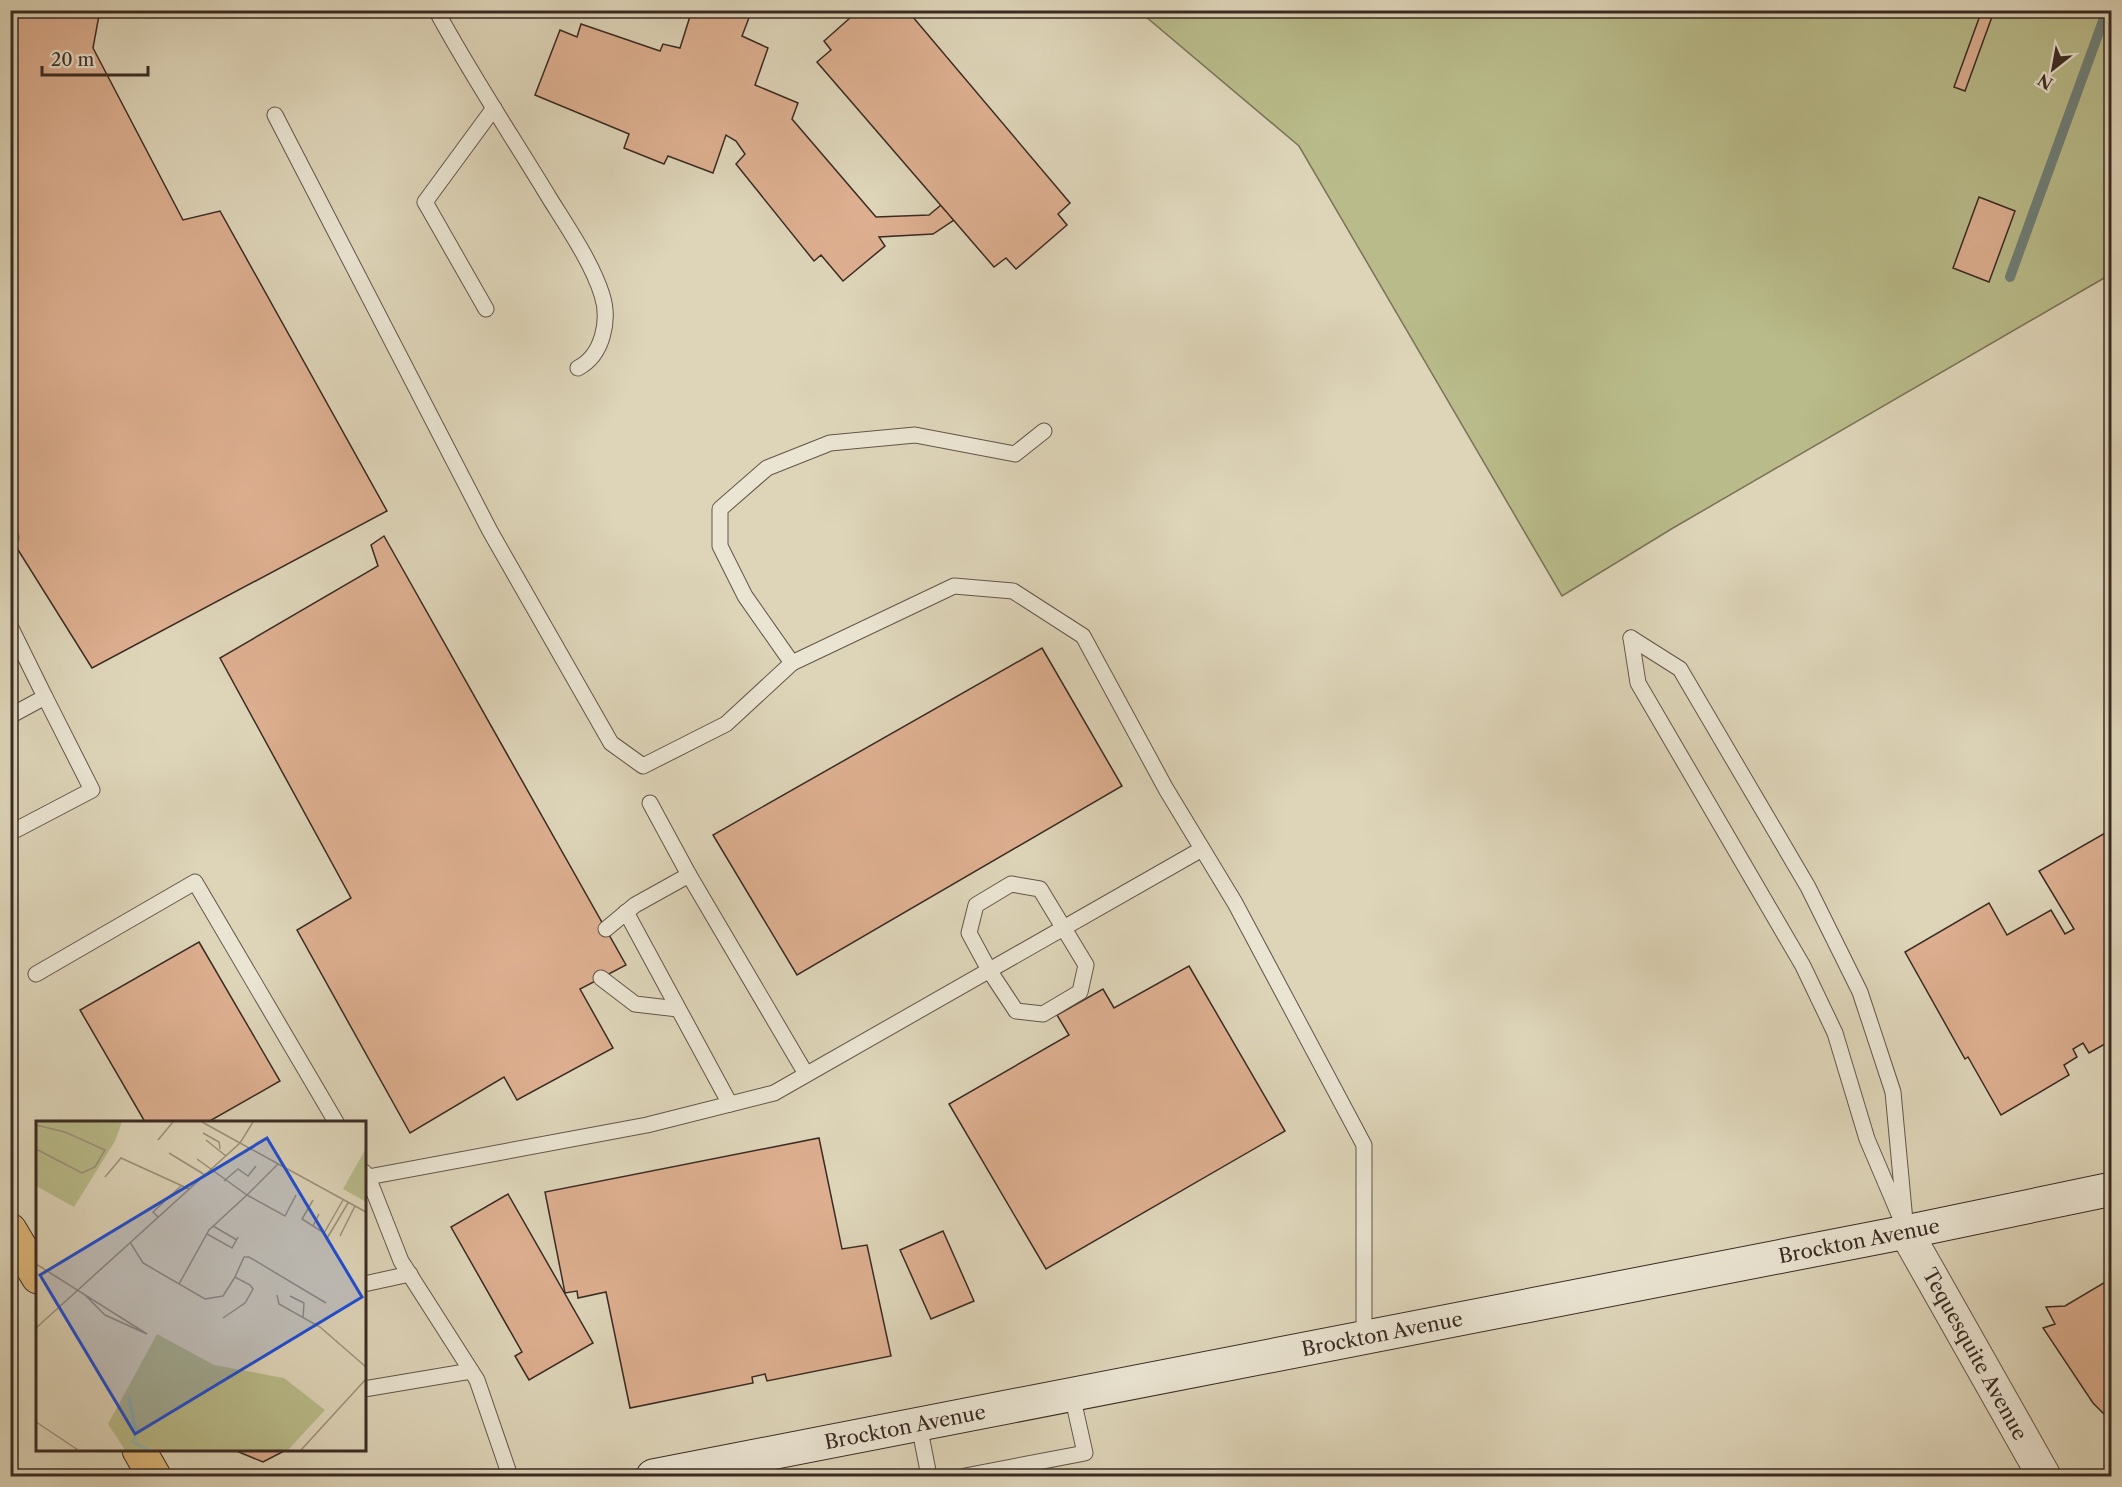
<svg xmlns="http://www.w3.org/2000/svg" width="2122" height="1487" font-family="'Libre Caslon Text',serif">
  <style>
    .green { fill: #b9bb8a; stroke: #7a7357; stroke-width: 1.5 }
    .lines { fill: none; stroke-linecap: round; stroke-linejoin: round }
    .stream { stroke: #6f8079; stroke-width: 10 }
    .building { fill: #ddaf90; stroke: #3a2b24; stroke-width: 1.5 }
    .service-casing { stroke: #635649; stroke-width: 17 }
    .tertiary-casing { stroke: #635649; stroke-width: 35 }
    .secondary-casing { stroke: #3a2b24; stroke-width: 35 }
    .primary-casing { stroke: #3a2b24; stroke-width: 35 }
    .service { stroke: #eae4d2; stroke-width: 15 }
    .tertiary { stroke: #eae4d2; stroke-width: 33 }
    .secondary { stroke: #eae4d2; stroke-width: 33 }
    .primary { stroke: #dfba7c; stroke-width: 33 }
    .labels { text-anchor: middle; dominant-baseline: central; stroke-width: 4.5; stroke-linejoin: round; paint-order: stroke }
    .street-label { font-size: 20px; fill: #3a2b24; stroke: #eae4d2 }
    .inset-river { fill: none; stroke: #93b8b1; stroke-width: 3 }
    .inset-road { fill: none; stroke: #9c917d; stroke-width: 1.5 }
    .view { fill: #1d4ed8; fill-opacity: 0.15; stroke: #1d4ed8; stroke-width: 3 }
    .inset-edge { fill: none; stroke: #3a2b24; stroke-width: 3 }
  </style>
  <rect width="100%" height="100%" fill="#ded5b9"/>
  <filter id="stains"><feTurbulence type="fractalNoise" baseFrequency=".00333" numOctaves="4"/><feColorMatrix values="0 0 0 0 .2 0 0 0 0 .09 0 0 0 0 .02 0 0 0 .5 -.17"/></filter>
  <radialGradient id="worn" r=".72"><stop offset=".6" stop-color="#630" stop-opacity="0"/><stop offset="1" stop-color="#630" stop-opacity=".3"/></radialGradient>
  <path class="green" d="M1139,11H2111V274L1673,528L1562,596L1299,146Z"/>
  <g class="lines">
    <path class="stream" d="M2010,277L2107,10"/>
  </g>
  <g class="building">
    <path d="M10,10H100L93,48L183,220L220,211L387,511L92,668L10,537Z"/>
    <path d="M692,10H752L742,36L768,48L755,85L798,103L792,119L876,217L929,215L941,205L954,220L933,234L879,237L885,246L843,281L821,255L814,261L736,164L745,154L736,141L726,135L713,173L668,156L664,164L624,148L629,134L535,95L560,30L577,37L581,24L660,51L663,44L680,48Z"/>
    <path d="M859,10H907L1070,203L1058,214L1067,225L1016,269L1006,258L994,267L817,62L831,50L824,41Z"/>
    <path d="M1982,10L1993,14L1965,91L1954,87Z"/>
    <path d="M1979,197L2015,211L1989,282L1953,268Z"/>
    <path d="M384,536L626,965L580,989L613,1048L517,1100L504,1077L410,1133L297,930L351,898L220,658L378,566L371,545Z"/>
    <path d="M1042,648L1122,786L797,975L713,835Z"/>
    <path d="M2112,829V1040L2089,1053L2083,1043L2073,1049L2077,1057L2064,1065L2069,1075L2001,1115L1968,1057L1965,1059L1905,952L1989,903L2007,935L2051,910L2065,934L2074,929L2039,871Z"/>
    <path d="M199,942L280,1081L208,1122H145L80,1010Z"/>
    <path d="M1189,966L1285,1131L1046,1269L949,1104L1069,1035L1057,1015L1103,989L1114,1008Z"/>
    <path d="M819,1138L842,1249L867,1245L891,1356L767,1381L765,1374L752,1377L753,1383L630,1408L606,1292L578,1298L577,1291L565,1293L545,1192Z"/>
    <path d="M508,1194L593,1343L529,1380L515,1356L522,1352L451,1227Z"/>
    <path d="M943,1231L974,1301L931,1319L900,1250Z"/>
    <path d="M2112,1278V1422L2093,1403L2043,1328L2055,1324L2046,1307L2065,1306Z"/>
    <path d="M234,1450H286L263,1462Z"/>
  </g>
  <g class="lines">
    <g class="service-casing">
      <g id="service">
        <path d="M436,10C471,75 512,136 550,199C568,228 592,263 602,295C610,320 603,355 578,368"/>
        <path d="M275,115L490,531L611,743L643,766L726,724L792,663"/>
        <path d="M486,309L425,202L494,108"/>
        <path d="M1044,431L1015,454L915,435L830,443L767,468L720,509V546L745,596L792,663L954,586L1013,591L1083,636L1166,789L1235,903L1364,1145V1338"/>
        <path d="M10,539L11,538"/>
        <path d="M10,626L45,697L10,716"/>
        <path d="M1631,638L1680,669L1808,887L1860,992L1893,1092L1906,1232"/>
        <path d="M1631,638L1638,683L1803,966L1835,1033L1867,1139L1901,1219"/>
        <path d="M650,803L689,875"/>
        <path d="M10,833L92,790L45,697"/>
        <path d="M1011,884L1040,889L1086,965L1080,992L1043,1014L1016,1011L989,970L969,933L976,905Z"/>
        <path d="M626,912L730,1104"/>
        <path d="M606,929L635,905L689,875L806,1074"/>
        <path d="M36,974L195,882L336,1122"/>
        <path d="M601,978L635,1004L678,1009"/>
        <path d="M364,1172L368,1177L647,1125L774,1093L1202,849"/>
        <path d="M364,1178L368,1177L401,1261L477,1380L510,1476"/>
        <path d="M364,1284L410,1274"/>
        <path d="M364,1389L471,1371"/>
        <path d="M919,1425L929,1476"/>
        <path d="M965,1476L1085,1453L1072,1395"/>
      </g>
    </g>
    <g class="tertiary-casing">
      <path id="tertiary" d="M1906,1232L2044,1476"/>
    </g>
    <g class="secondary-casing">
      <path id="secondary" d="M653,1476L1906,1232L2112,1189"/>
    </g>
    <g class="primary-casing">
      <g id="primary">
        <path d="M10,1230L38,1277"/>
        <path d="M139,1450L154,1476"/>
      </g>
    </g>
    <use href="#service" class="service"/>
    <use href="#tertiary" class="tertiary"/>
    <use href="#secondary" class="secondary"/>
    <use href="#primary" class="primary"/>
  </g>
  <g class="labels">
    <g class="street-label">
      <text transform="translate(1859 1241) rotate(-11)">Brockton Avenue</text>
      <text transform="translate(1382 1334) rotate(-11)">Brockton Avenue</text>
      <text transform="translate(1975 1354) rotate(61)">Tequesquite Avenue</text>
      <text transform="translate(905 1427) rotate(-11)">Brockton Avenue</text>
    </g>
  </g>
  <g transform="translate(36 1121)">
    <rect width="330" height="330" fill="#ded5b9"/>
    <path d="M0,1H86L79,20L38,86L0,65ZM330,27V81L307,68ZM121,213L178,244L248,257L289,289L252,329H89L72,303Z" fill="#b9bb8a"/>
    <path class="inset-river" d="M93,276L100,312L97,321L112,329"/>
    <path class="inset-road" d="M166,1L204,22M0,4L29,11L69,29L59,46L46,52L0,28M167,12L183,21L184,28M122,19L137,1M170,19L190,35M204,22L330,91M133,32L169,54M161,38L211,74L242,43M69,56L85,37L153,68M188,60L202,48L212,55L220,45M283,93L277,105L288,112L307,79M122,96L117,91L146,64M177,105L201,119M277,105L266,98L277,79M171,113L196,127L202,116M304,115L319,85M290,119L312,82M94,121L107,142L169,178L187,175L199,156L214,164L217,168L209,182L187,197M0,143L111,213M199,156L208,136H213L290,182M143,163L173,109L211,74L249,95L260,74M47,172L69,194L111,213M241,174L243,183L284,206L330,246M254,175L268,182L267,197M0,207L204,22L217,1M0,301L42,329M265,329L330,258"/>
    <path class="view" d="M231,17L326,176L99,313L4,154Z"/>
    <rect width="330" height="330" class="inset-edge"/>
  </g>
  <rect width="2122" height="1487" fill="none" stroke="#ded5b9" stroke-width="36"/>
  <rect x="12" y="12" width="2098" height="1463" fill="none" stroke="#3a2b24" stroke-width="3"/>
  <rect x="18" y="18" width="2086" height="1451" fill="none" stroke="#3a2b24" stroke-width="1.5"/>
  <g transform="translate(2053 69) rotate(211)" stroke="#eae4d2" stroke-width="4.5" paint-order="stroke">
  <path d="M0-4.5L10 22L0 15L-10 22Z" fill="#3a2b24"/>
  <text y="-9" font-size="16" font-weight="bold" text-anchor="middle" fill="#3a2b24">N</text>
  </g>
  <path d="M42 66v9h106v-9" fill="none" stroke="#3a2b24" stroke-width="3"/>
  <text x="51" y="66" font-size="18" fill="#3a2b24" stroke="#eae4d2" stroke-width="4.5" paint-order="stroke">20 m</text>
  <rect width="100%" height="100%" filter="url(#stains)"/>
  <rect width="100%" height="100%" fill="url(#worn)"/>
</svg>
